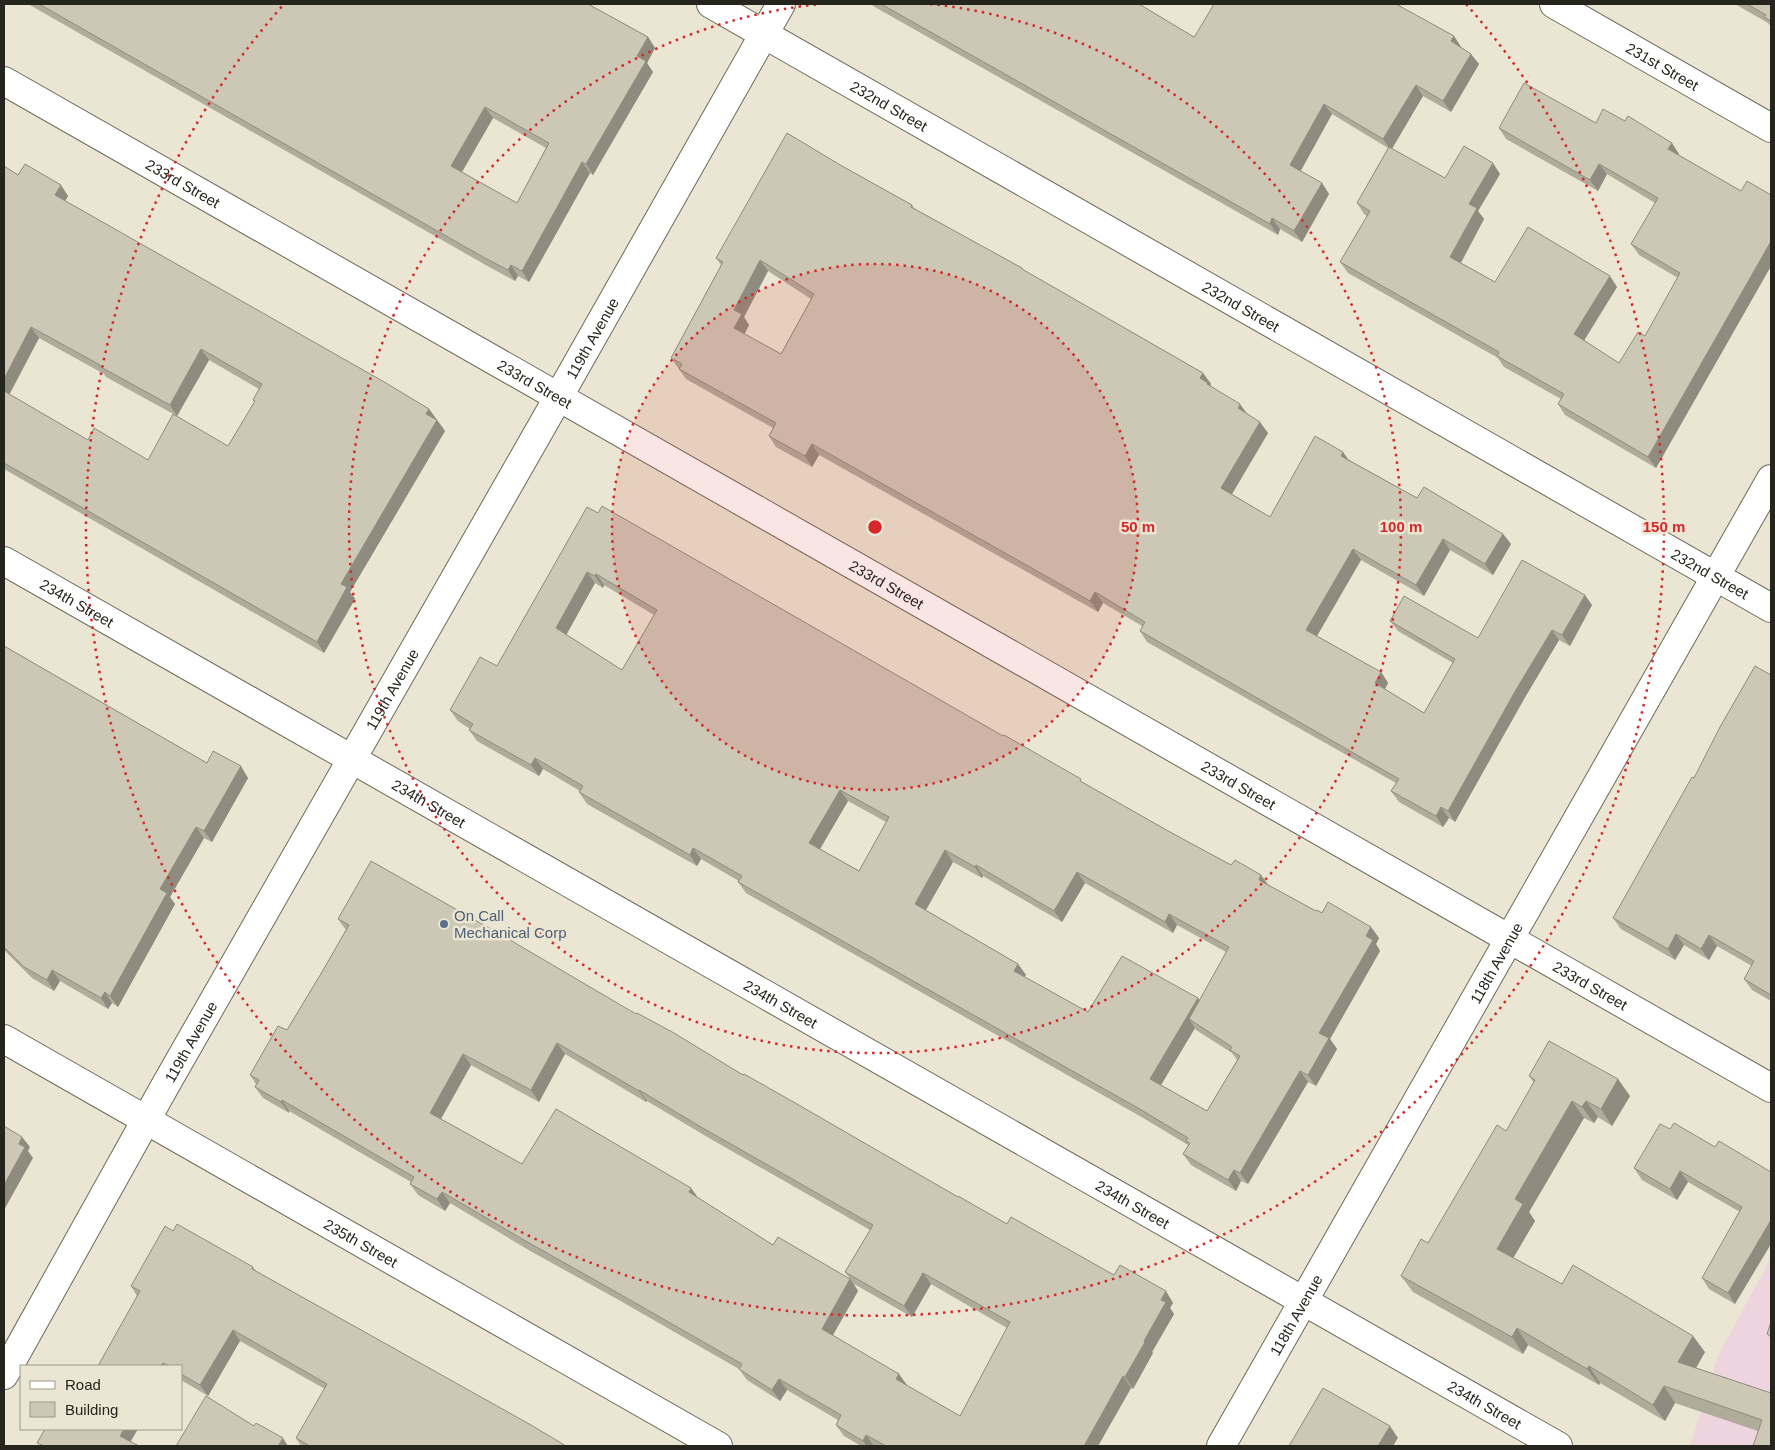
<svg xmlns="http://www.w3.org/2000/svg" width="1775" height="1450" font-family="Helvetica,sans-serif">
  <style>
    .commercial { fill: #edd4df }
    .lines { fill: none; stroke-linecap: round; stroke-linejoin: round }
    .minor-casing { stroke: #6e6a59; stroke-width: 30 }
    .minor { stroke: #fff; stroke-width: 28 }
    .wall { fill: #afac9c; fill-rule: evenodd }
    .shaded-wall { fill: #8f8c7f }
    .building { fill: #ccc8b5; stroke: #8f8c7f; fill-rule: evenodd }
    .ring { fill: none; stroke: #d62828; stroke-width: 2.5; stroke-dasharray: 2.5 5 }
    .service-dot { fill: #5c6f8a; stroke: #eae6d3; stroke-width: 2 }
    .labels { text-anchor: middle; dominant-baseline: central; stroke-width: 5; stroke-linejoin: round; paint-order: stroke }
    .street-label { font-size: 15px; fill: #26251d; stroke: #eae6d3 }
    .service-label { font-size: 15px; fill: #4e5e75; stroke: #eae6d3; text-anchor: start }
    .centre { fill: #d62828; stroke: #eae6d3; stroke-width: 2.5 }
    .ring-label { font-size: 15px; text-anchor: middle; font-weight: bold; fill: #d62828; stroke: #eae6d3; stroke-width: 5; stroke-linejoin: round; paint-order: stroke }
  </style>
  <rect width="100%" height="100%" fill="#eae6d3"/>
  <path class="commercial" d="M1771,1258V1446H1690L1718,1356Z"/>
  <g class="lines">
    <g class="minor-casing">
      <g id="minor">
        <path id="s1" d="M711,4L1771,608"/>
        <path id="s2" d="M1554,4L1771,128"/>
        <path id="s3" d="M4,81L1771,1088"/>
        <path id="s4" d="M4,561L1558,1446"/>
        <path id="s5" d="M4,1039L718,1446"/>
        <path id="s6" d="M4,1375L165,1086L542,426L781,4"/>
        <path id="s7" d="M1221,1446L1771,479"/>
      </g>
    </g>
    <use href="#minor" class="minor"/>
  </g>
  <g class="wall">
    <path d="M28,4H588L648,37L655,48L647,63L653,72L593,175L590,173L529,282L518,276L515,281L491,268ZM493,118L546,148L517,203L462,172Z"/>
    <path d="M872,4H1139L1194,37L1454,36L1461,47L1479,64L1451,112L1423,96L1392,149L1445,178L1500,174L1478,211L1484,219L1461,263L1495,282L1617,287L1584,341L1619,363L1645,336L1678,278L1639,255L1631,244L1655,203L1607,174L1598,191L1506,139L1499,128L1596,123L1679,154V155L1741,191L1771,195V266L1656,468L1565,415L1558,404L1561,399L1504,367L1498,358L1348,273L1340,262L1367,216L1364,214L1357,203L1388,148L1332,114L1300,171L1322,183L1329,194L1302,242L1280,229L1278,235L873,6Z"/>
    <path d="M1735,4H1771V27L1768,23Z"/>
    <path d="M4,166L18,175L68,196L65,201L429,409L445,431L350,592L355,599L324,653L4,469ZM39,338L104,374L106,377L177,416L209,360L259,389L253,400L255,401L228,446L148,460L88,440L9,394Z"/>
    <path d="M842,166L912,205L915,209L1022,268L1024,271L1203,373L1211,384L1210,385L1211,386L1248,415L1268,433L1232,494L1270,517L1349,460L1417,498L1503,534L1511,544L1493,575L1450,550L1424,596L1361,560L1317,636L1381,672L1388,683L1385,689L1424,713L1453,663L1398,631L1390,621L1478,638L1592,605L1570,646L1559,640L1524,699L1455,822L1449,818L1443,827L1399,802L1391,791L1396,783L1147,642L1140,631L1142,626L1103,603L1098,612L819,455L812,467L776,447L769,436L773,428L686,379L671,358L721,265L716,258ZM768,271L811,299L781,354L744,334L749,325L744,317Z"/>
    <path d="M587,507L1084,783L1170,832L1316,911L1371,927L1379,938L1376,944L1380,951L1330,1039L1337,1049L1316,1086L1308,1082L1248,1184L1241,1181L1236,1191L1191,1165L1183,1154L1188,1145L1145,1119L746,893L738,882L739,881L701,859L697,866L587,804L579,792L580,791L543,769L539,776L477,741L469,730L470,729L458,721L450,710L497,666ZM595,583L603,588L604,585L654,615L622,670L566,635ZM848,801L886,822L859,871L820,849ZM953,862L982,878L983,876L1062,922L1085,883L1173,933L1177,925L1226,952L1200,1000L1088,1012L1024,977L1026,975L1018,964L926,910ZM1195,1028L1196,1030L1232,1053L1237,1060L1207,1111L1161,1085Z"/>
    <path d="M4,646L207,763L248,778L212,842L204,838L170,897L175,904L118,1007L112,1003L108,1009L60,981L54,991L32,978L4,950Z"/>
    <path d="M1771,675V1001L1752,990L1744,979L1752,966L1717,946L1709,960L1684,945L1675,960L1621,929L1613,918L1694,778Z"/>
    <path d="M338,919L636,1014L958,1197L1007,1224L1173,1303L1170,1308L1174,1314L1152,1352L1153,1353L1133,1389L1131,1388L1098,1446H861L844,1436L836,1425L838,1420L787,1390L780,1401L747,1380L739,1369L617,1299L532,1252L450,1203L445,1211L418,1195L410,1184L411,1182L289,1111V1113L263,1098L255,1087L256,1084L250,1075L287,1030L322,972L346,930ZM565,1054L646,1102L647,1101L709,1138L870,1230L845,1272L850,1279L773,1245L697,1198L522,1164L441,1119L471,1065L539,1102ZM854,1284L912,1317L931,1284L1007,1328L960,1416L907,1386L833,1335L858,1291Z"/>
    <path d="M1529,1076L1630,1096L1612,1126L1598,1117L1594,1123L1584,1118L1529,1212L1535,1221L1513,1258L1562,1284L1705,1352L1696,1368L1771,1393L1758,1431L1675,1403L1665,1421L1600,1383L1599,1385L1528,1345L1523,1354L1413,1292L1401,1276L1428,1243L1506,1131L1534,1083Z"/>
    <path d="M1670,1129L1715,1147L1771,1172L1735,1304L1709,1289L1702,1278L1740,1212L1688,1182L1677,1200L1642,1180L1634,1168Z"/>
    <path d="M173,1231L253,1267L256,1271L566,1446H301L296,1438L325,1389L240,1341L208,1396L181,1380V1366H98L137,1296L131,1286Z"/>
  </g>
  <g class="shaded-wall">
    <path d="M1454,36L1461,47L1458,52L1451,41Z"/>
    <path d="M648,37L655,48L647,63L653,72L593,175L586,164L637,56Z"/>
    <path d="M1471,54L1479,64L1451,112L1443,101Z"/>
    <path d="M1416,85L1423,96L1391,150L1383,139Z"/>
    <path d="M1324,104L1332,114L1298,176L1290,165Z"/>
    <path d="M485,107L493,118L459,177L451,166Z"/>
    <path d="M1672,143L1679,154L1676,160L1668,149Z"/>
    <path d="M582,162L590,173L529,282L522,271Z"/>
    <path d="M1493,163L1500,174L1478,211L1484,219L1458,268L1450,257L1469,204Z"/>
    <path d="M1599,164L1607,174L1598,191L1590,180Z"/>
    <path d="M1322,183L1329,194L1302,242L1294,231Z"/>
    <path d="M61,185L68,196L62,206L55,195Z"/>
    <path d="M1272,218L1280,229L1278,235L1270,224Z"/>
    <path d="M1770,243L1771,244V266L1656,468L1648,457Z"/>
    <path d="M760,260L768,271L744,317L749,325L742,339L734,328V310Z"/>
    <path d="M511,265L518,276L515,281L508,270Z"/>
    <path d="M1610,276L1617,287L1581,345L1574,334Z"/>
    <path d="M31,327L39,338L7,399L4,395V379Z"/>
    <path d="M201,349L209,360L177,416L170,405Z"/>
    <path d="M1203,373L1211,384L1210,385L1216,393L1200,378Z"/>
    <path d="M1240,404L1248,415L1238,408Z"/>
    <path d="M429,409L437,420L426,414Z"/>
    <path d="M437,420L445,431L350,592L355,599L324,653L317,642L341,584Z"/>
    <path d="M1260,422L1268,433L1229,499L1221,488Z"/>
    <path d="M812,444L819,455L812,467L805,456Z"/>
    <path d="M1343,452L1351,463L1341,456Z"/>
    <path d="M1503,534L1511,544L1493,575L1485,564Z"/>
    <path d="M1443,539L1450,550L1424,596L1416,585Z"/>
    <path d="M1353,549L1361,560L1314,641L1306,630Z"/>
    <path d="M587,572L595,583L564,639L556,628Z"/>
    <path d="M596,574L604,585L603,588L595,576Z"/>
    <path d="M1095,592L1103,603L1098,612L1090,601Z"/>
    <path d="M1585,595L1592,605L1570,646L1562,635Z"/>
    <path d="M1552,630L1559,640L1524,699L1455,822L1448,811L1517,688Z"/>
    <path d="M1381,672L1388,683L1382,694L1375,683Z"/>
    <path d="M535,758L543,769L539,776L531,765Z"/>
    <path d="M241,766L248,778L212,842L204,831Z"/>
    <path d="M840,790L848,801L817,854L809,843Z"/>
    <path d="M1441,807L1449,818L1443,827L1436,816Z"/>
    <path d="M196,827L204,838L170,897L175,904L118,1007L110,996L160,889Z"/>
    <path d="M693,848L701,859L697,866L690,855Z"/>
    <path d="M945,850L953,862L923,915L915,904Z"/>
    <path d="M976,865L983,876L982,878L975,867Z"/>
    <path d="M1077,872L1085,883L1062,922L1054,911Z"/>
    <path d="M1261,875L1269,886L1259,880Z"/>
    <path d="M1169,914L1177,925L1173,933L1165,922Z"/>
    <path d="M1371,927L1379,938L1376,944L1380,951L1330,1039L1337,1049L1316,1086L1308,1075L1319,1033L1366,936Z"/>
    <path d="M1676,934L1684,945L1675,960L1668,949Z"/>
    <path d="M1709,935L1717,946L1709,960L1701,949Z"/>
    <path d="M1018,964L1026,975L1021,982L1014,971Z"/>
    <path d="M52,970L60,981L54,991L47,980Z"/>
    <path d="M105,992L112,1003L108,1009L101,998Z"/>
    <path d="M1198,998L1206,1009L1189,1019L1195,1028L1158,1090L1150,1079Z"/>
    <path d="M557,1043L565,1054L539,1102L531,1090Z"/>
    <path d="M463,1054L471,1065L438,1124L430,1113Z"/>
    <path d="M1300,1071L1308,1082L1248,1184L1240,1173Z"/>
    <path d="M1618,1079L1630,1096L1612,1126L1601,1109Z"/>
    <path d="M639,1090L647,1101L646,1102L639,1091Z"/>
    <path d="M282,1100L289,1111V1113L281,1102Z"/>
    <path d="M1572,1101L1584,1118L1529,1212L1535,1221L1509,1265L1497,1249L1515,1199Z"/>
    <path d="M1586,1101L1598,1117L1594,1123L1582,1107Z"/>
    <path d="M22,1137L30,1147L28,1151L33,1158L4,1210V1185L19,1144Z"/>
    <path d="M1234,1170L1241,1181L1236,1191L1228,1180Z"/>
    <path d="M1680,1171L1688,1182L1677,1200L1670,1189Z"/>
    <path d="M691,1188L699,1199L689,1192Z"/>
    <path d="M442,1192L450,1203L445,1211L437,1199Z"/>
    <path d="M1771,1220V1244L1735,1304L1728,1293Z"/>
    <path d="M923,1273L931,1284L912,1317L904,1306Z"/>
    <path d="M850,1279L858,1291L830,1340L822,1329Z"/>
    <path d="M1166,1291L1173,1303L1170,1308L1174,1314L1152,1352L1153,1353L1133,1389L1125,1377L1144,1341L1161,1300Z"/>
    <path d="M1517,1328L1528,1345L1523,1354L1512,1337Z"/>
    <path d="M233,1330L240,1341L208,1396L200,1385Z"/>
    <path d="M1693,1336L1705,1352L1690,1378L1678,1362Z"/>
    <path d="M1589,1366L1600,1383L1599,1385L1587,1369Z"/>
    <path d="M899,1374L907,1385L904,1391L896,1379Z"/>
    <path d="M1123,1376L1131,1388L1098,1446H1084Z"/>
    <path d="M779,1379L787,1390L780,1401L772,1390Z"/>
    <path d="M1664,1386L1675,1403L1665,1421L1653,1405Z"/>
    <path d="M1390,1426L1398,1438L1393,1446H1378Z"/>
    <path d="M124,1429H138L128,1446L120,1436Z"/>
    <path d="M866,1435L874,1446H867L863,1441Z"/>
    <path d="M283,1438L288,1446H278Z"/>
  </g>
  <g class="building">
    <path d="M39,4H588L648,37L637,56L646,61L586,164L582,162L522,271L511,265L508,270L483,257ZM485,107L549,143L517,203L451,166Z"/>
    <path d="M881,4H1139L1194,37L1195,36L1214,4H1396L1454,36L1451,41L1471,54L1443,101L1416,85L1383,139L1324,104L1290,165L1322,183L1294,231L1272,218L1270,224Z"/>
    <path d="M1747,4H1771V21L1764,17L1766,15Z"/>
    <path d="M1524,83L1596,123L1603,109L1625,121L1628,116L1672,143L1668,149L1741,191L1747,181L1771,195V244L1770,243L1648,457L1558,404L1564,394L1497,356L1499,352L1340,262L1370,211L1357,203L1389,147L1445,178L1464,146L1493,163L1469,204L1477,208L1450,257L1495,282L1528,227L1610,276L1574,334L1619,363L1638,332L1645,336L1680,273L1631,244L1658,198L1599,164L1590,180L1499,128Z"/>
    <path d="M787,133L842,166L912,205L911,207L1022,268V269L1203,373L1200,378L1208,383L1207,384L1240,404L1238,408L1260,422L1221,488L1270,517L1315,436L1343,452L1341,456L1417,498L1424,487L1503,534L1485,564L1443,539L1416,585L1353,549L1306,630L1381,672L1375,683L1424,713L1455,659L1390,621L1404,596L1478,638L1522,560L1585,595L1562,635L1552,630L1517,688L1448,811L1441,807L1436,816L1391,791L1399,779L1140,631L1145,622L1095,592L1090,601L812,444L805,456L769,436L776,423L679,369L682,364L671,358L723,262L716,258ZM760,260L814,294L781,354L734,328L742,314L734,310Z"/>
    <path d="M25,164L61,185L55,195L386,383L429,409L426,414L437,420L341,584L347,587L317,642L4,463V391L88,440L94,428L148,460L173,414L228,446L255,401L253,400L262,384L201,349L170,405L99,366L100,365L31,327L4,379V166L18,175Z"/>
    <path d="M602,506L1003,736L1004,735L1081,779L1080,781L1170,832L1231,865L1235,860L1261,875L1259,880L1316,911L1317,910L1322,913L1328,902L1371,927L1366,936L1373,940L1319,1033L1329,1038L1308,1075L1300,1071L1240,1173L1234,1170L1228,1180L1183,1154L1190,1143L1186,1141L1188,1138L1138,1108L738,882L742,876L693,848L690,855L579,792L583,786L535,758L531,765L469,730L473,724L450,710L480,657L497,666L587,507L598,513ZM587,572L595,576L596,574L657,610L622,670L556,628ZM840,790L889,817L859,871L809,843ZM945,850L975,867L976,865L1054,911L1077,872L1165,922L1169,914L1229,947L1189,1019L1232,1047L1230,1050L1240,1056L1207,1111L1150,1079L1198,998L1122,956L1088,1012L1014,971L1018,964L915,904Z"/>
    <path d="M4,646L207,763L213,751L241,766L204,831L196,827L160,889L167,893L110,996L105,992L101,998L52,970L47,980L24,967L4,947Z"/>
    <path d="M1755,666L1771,675V995L1744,979L1754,961L1709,935L1701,949L1676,934L1668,949L1613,918L1692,777L1694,778L1720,727Z"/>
    <path d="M371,861L505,937L636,1014L637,1013L674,1033L743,1075L744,1074L797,1104L958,1197V1196L1007,1224L1011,1217L1114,1275L1120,1265L1166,1291L1161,1300L1166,1302L1144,1341L1145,1342L1125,1377L1123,1376L1084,1446H886L866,1435L863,1441L836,1425L841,1415L779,1379L772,1390L739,1369L742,1364L609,1288L524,1240L442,1192L437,1199L410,1184L414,1177L282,1100L281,1102L255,1087L259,1080L250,1075L278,1026L287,1030L322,972L349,925L338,919ZM557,1043L639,1091V1090L701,1127L873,1225L845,1272L904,1306L923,1273L1010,1322L960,1416L896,1379L899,1374L822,1329L850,1279L778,1237L773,1245L689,1192L691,1188L556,1109L522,1164L430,1113L463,1054L531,1090Z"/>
    <path d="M1549,1041L1618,1079L1601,1109L1586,1101L1582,1107L1572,1101L1515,1199L1523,1204L1497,1249L1562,1284L1573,1265L1693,1336L1678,1362L1771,1393V1446H1753L1762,1420L1664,1386L1653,1405L1589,1366L1587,1369L1517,1328L1512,1337L1401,1276L1421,1239L1428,1243L1497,1125L1506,1131L1535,1080L1529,1076Z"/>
    <path d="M1674,1123L1715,1147L1719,1141L1771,1172V1220L1728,1293L1702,1278L1742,1207L1680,1171L1670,1189L1634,1168L1660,1124L1670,1129Z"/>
    <path d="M4,1126L22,1137L19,1144L25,1147L4,1185Z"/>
    <path d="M177,1224L253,1267L252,1269L531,1425L566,1446H310L296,1438L327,1384L233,1330L200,1385L181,1374V1366H169L163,1363L161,1366H98L140,1291L131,1286L165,1226L173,1231Z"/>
    <path d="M1771,1322V1337L1767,1334Z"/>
    <path d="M1323,1388L1390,1426L1378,1446H1289Z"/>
    <path d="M206,1396L254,1426L256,1423L283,1438L278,1446H176Z"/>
    <path d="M45,1429H124L120,1436L139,1446H44L37,1443Z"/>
  </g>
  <circle cx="875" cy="527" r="263" fill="#d62828" fill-opacity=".12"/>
  <g class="ring">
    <circle cx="875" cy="527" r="263"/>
    <path d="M930 4A526 526 0 1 1 820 4"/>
    <path d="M1466 4A789 789 0 1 1 284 4"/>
  </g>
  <circle class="service-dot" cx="444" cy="924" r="5"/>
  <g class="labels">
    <g class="street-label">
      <text stroke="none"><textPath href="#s2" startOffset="125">231st Street</textPath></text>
      <text stroke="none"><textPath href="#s1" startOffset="205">232nd Street</textPath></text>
      <text stroke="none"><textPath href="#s3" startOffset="206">233rd Street</textPath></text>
      <text stroke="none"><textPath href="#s1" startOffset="610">232nd Street</textPath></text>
      <text stroke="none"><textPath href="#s6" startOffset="1192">119th Avenue</textPath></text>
      <text stroke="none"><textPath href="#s3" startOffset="611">233rd Street</textPath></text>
      <text stroke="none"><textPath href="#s1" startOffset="1150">232nd Street</textPath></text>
      <text stroke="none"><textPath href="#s3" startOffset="1016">233rd Street</textPath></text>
      <text stroke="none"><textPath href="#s4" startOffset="84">234th Street</textPath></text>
      <text stroke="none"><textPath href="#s6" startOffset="788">119th Avenue</textPath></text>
      <text stroke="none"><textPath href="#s3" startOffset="1421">233rd Street</textPath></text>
      <text stroke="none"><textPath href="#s4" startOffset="489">234th Street</textPath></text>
      <text stroke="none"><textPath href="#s7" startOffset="556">118th Avenue</textPath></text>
      <text stroke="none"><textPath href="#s3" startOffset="1826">233rd Street</textPath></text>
      <text stroke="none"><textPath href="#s4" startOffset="894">234th Street</textPath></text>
      <text stroke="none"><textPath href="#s6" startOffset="382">119th Avenue</textPath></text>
      <text stroke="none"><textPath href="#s4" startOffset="1299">234th Street</textPath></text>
      <text stroke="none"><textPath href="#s5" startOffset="411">235th Street</textPath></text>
      <text stroke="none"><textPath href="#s7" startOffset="151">118th Avenue</textPath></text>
      <text stroke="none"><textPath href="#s4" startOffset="1704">234th Street</textPath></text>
    </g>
    <g class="service-label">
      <text x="454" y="915">On Call<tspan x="454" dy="17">Mechanical Corp</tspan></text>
    </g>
  </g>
  <circle cx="875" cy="527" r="8" class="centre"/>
  <g class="ring-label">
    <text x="1138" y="532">50 m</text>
    <text x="1401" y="532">100 m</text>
    <text x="1664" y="532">150 m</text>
  </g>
  <rect width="1775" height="1450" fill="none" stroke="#26251d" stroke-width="10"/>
  <rect x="20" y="1365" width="162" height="65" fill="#eae6d3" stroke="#9c998a"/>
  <rect x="30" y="1381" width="25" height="8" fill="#ffffff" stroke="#9c998a"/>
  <text x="65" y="1390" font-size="15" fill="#26251d">Road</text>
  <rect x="30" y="1402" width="25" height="15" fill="#ccc8b5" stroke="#9c998a"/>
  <text x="65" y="1415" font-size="15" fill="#26251d">Building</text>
</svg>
